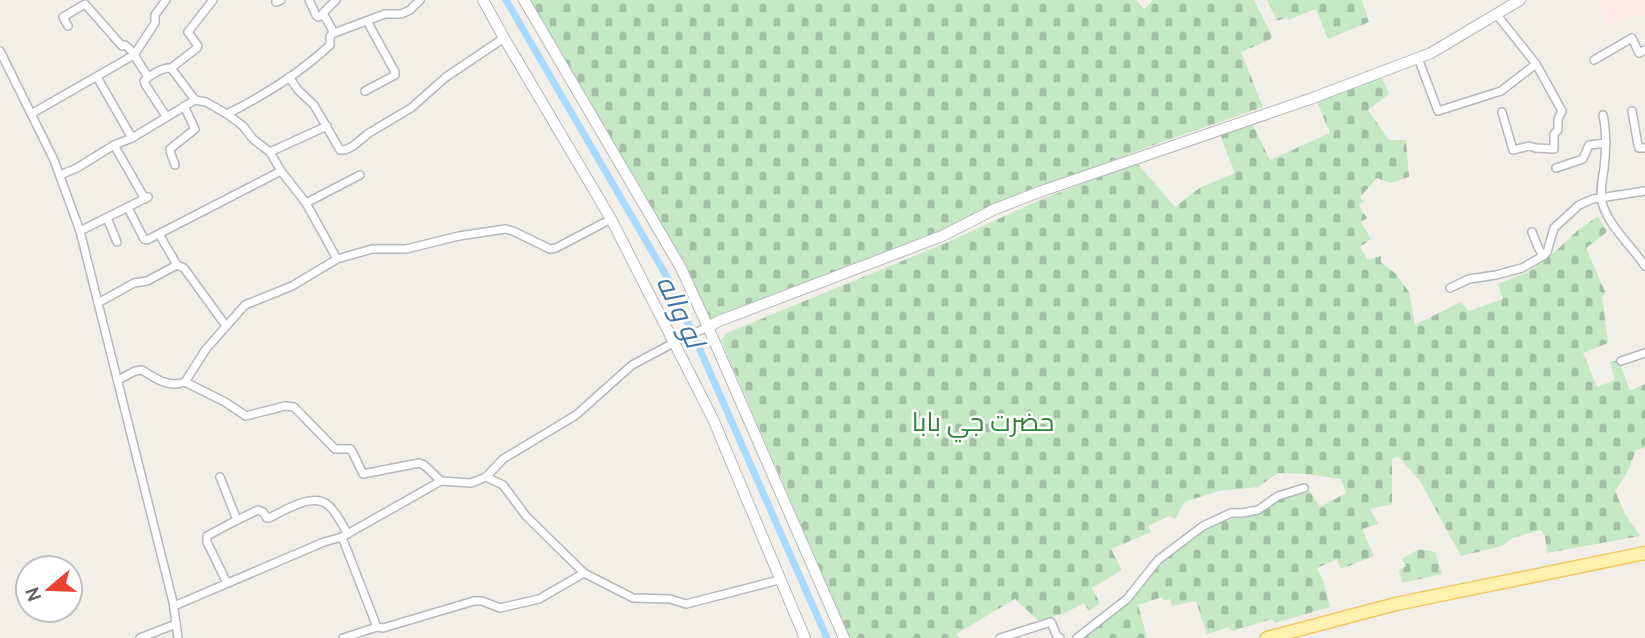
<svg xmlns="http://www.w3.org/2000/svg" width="1645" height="638" font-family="Cabin,Cairo,sans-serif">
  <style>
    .medical { fill: #fce8e6 }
    .cemetery { fill: url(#cemetery-stones) }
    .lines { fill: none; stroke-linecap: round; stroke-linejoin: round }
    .canal { stroke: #aadaff; stroke-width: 7 }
    .minor-casing { stroke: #b5b8bc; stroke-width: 10 }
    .tertiary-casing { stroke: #b5b8bc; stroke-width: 12 }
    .primary-casing { stroke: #f2c960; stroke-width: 15 }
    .minor { stroke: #fff; stroke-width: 7 }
    .tertiary { stroke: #fff; stroke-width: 10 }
    .primary { stroke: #fff2af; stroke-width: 12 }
    .labels { text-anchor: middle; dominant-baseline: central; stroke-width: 5; stroke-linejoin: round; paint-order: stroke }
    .park-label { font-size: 26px; fill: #348238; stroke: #fff }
    .water-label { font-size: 28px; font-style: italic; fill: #4174aa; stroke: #fff }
  </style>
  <defs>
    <pattern id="cemetery-stones" width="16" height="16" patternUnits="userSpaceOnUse" patternTransform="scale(1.75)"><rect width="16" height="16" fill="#c5e8c5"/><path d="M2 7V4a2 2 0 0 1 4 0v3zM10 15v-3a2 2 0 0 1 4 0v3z" fill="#a3c0a4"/></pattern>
  </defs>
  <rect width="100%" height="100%" fill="#f1efe8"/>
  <path class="medical" d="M1597,0H1645V14L1607,25Z"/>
  <g class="cemetery">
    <path d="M530,0H1136L1144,9L1153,0H1254L1273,38L1241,52L1263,107L1159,143L991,206L939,232L803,285L710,319L684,263Z"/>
    <path d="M1267,0H1362L1369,22L1328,39L1316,9L1288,20L1287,17L1277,21Z"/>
    <path d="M1380,74L1389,94L1368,110L1389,140H1406L1409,177L1390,183L1377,178L1360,197L1364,201L1359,205L1367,218L1361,222L1371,239L1360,247L1368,260L1381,256V262L1396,274L1409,292L1415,325L1461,302L1469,311L1503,299L1498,284L1528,272L1557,250L1577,231L1598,216L1607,232L1586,248L1606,294L1602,296L1608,343L1583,353L1597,387L1615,380L1610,362L1619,360L1630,391L1645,384V448L1636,450L1629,469L1615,491L1625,514L1640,536L1547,553L1545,536L1541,530L1512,538L1502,546L1461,556L1420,481L1398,456L1392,459V504L1370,509L1378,524L1362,529L1374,556L1341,569L1337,559L1317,568L1323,580L1330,607L1275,623L1272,619L1232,631L1229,627L1207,634L1196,601L1172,606L1170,599L1163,600L1162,597L1138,605L1147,638H1084L1130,600L1160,562L1204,531L1222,521L1258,513L1274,505L1279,500L1310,491L1320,507L1346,493L1341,479L1306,474L1278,473L1258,487L1219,491L1184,502L1175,519L1169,516L1148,526L1151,532L1111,549L1122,570L1092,588L1100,603L1089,611L1084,603L1065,613L1039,621L1015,599L956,634L959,638H850L721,340L727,333L946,243L1040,200L1137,163L1175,207L1201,187L1235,173L1219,133L1251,121L1270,160L1330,133L1315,97Z"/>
    <path d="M1419,549L1435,552L1442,574L1402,583L1399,570L1406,566L1402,559Z"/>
  </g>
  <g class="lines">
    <path class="canal" d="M506,0L671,284L827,638"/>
    <g class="minor-casing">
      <g id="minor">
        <path d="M309,0L316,15L318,17L323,15"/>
        <path d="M276,2L281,0"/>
        <path d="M1497,15L1536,64L1562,111L1558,119V130L1554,134V149L1536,148L1529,146L1513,150L1502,112"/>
        <path d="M68,26L63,17L85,4L122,46L125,45L135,54"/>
        <path d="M334,33L323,13L336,0"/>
        <path d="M0,51L54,160L80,231L173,602L178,638"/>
        <path d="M134,55L148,77"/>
        <path d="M1418,58L1438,111L1501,91L1536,64"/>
        <path d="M1594,60L1632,38L1639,53L1645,50"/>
        <path d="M171,68L197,48L198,46L188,32L213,0"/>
        <path d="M97,77L132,138"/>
        <path d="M289,77L298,90L314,105L340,150H345L353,146L369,133L411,108L446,77L504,38"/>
        <path d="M365,91L395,75V72L367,21"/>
        <path d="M1632,111L1638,145L1639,148H1645"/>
        <path d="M31,114L134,55L155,23V15L166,0"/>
        <path d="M227,114C263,96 300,73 330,45V36L334,33L385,14H401L410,10L420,0"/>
        <path d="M1603,115C1607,133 1606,151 1604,169C1602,180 1600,191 1602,202C1608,226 1631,245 1645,266"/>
        <path d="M166,116L145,84L144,81C150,75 163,67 171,68L195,100"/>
        <path d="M114,145L145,199"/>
        <path d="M270,152L327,126"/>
        <path d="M175,165L170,151V149L195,129L184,106"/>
        <path d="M1556,168L1583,159L1589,145L1606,143"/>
        <path d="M60,175L77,168L114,145L132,138L195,100L206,102L227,114L243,126L253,139L270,152L281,171L306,203L360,175"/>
        <path d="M306,203L337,259"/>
        <path d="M128,208L144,239L147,240L281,171"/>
        <path d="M107,218L117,242"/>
        <path d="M80,231L148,197"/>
        <path d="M1532,232L1538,247L1543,256"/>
        <path d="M159,234L177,265L184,268L226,326"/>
        <path d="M1450,288L1469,279L1496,275L1522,268L1543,256L1547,252L1554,228L1579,205L1593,199L1645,191"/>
        <path d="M98,303L134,283L147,281L177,265"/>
        <path d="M1621,361L1645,353"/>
        <path d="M118,380L135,371L142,370C156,379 169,388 185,382L206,349L245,305L292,286L337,259L372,249H406L459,236L505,229L513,231L550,249L556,248L611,219"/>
        <path d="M185,382L225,402L246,416L285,406L294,407L335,449H351L363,474L419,463L424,465L441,481"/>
        <path d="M220,477L237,520"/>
        <path d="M486,477L503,485L526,516L584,573L633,598L670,599L686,604L779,580"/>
        <path d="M342,537L377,627"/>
        <path d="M227,583L207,542V536L237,520L258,510L263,512L267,518H269C284,511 312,492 328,505C336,511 342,525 348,534"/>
        <path d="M174,606L324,542L342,537L441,481L471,483L486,477L503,459L576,415L632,365L677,341L708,327"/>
        <path d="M140,638L176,624"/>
        <path d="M343,638L377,627L383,628L474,601H482L500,608L539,599L584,573"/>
        <path d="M1000,638L1051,622L1057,636L1060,638"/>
        <path d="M1077,638L1127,599L1158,560L1203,526L1231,513H1242L1258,510L1278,496L1304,488"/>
      </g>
    </g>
    <g class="tertiary-casing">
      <g id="tertiary">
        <path d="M483,0L504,38L611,219L713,419L805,638"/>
        <path d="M524,0L681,268L708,327L844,638"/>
        <path d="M708,327L719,321L942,236L995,209L1039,192L1310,99L1431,53L1520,0"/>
      </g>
    </g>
    <g class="primary-casing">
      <path id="primary" d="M1267,638L1396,604L1645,553"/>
    </g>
    <use href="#minor" class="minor"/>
    <use href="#tertiary" class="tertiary"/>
    <use href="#primary" class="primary"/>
  </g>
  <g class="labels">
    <g class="park-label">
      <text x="983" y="422">حضرت جي بابا</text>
    </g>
    <g class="water-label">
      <text transform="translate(681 311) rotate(65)">لو واله</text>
    </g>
  </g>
  <g transform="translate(49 589) rotate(251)"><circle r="33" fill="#ffffff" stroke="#bfc1c3" stroke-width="2"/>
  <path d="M0-5L12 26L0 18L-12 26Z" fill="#ea4335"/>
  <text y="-10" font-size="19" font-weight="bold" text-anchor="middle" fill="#5f6368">N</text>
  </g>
</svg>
